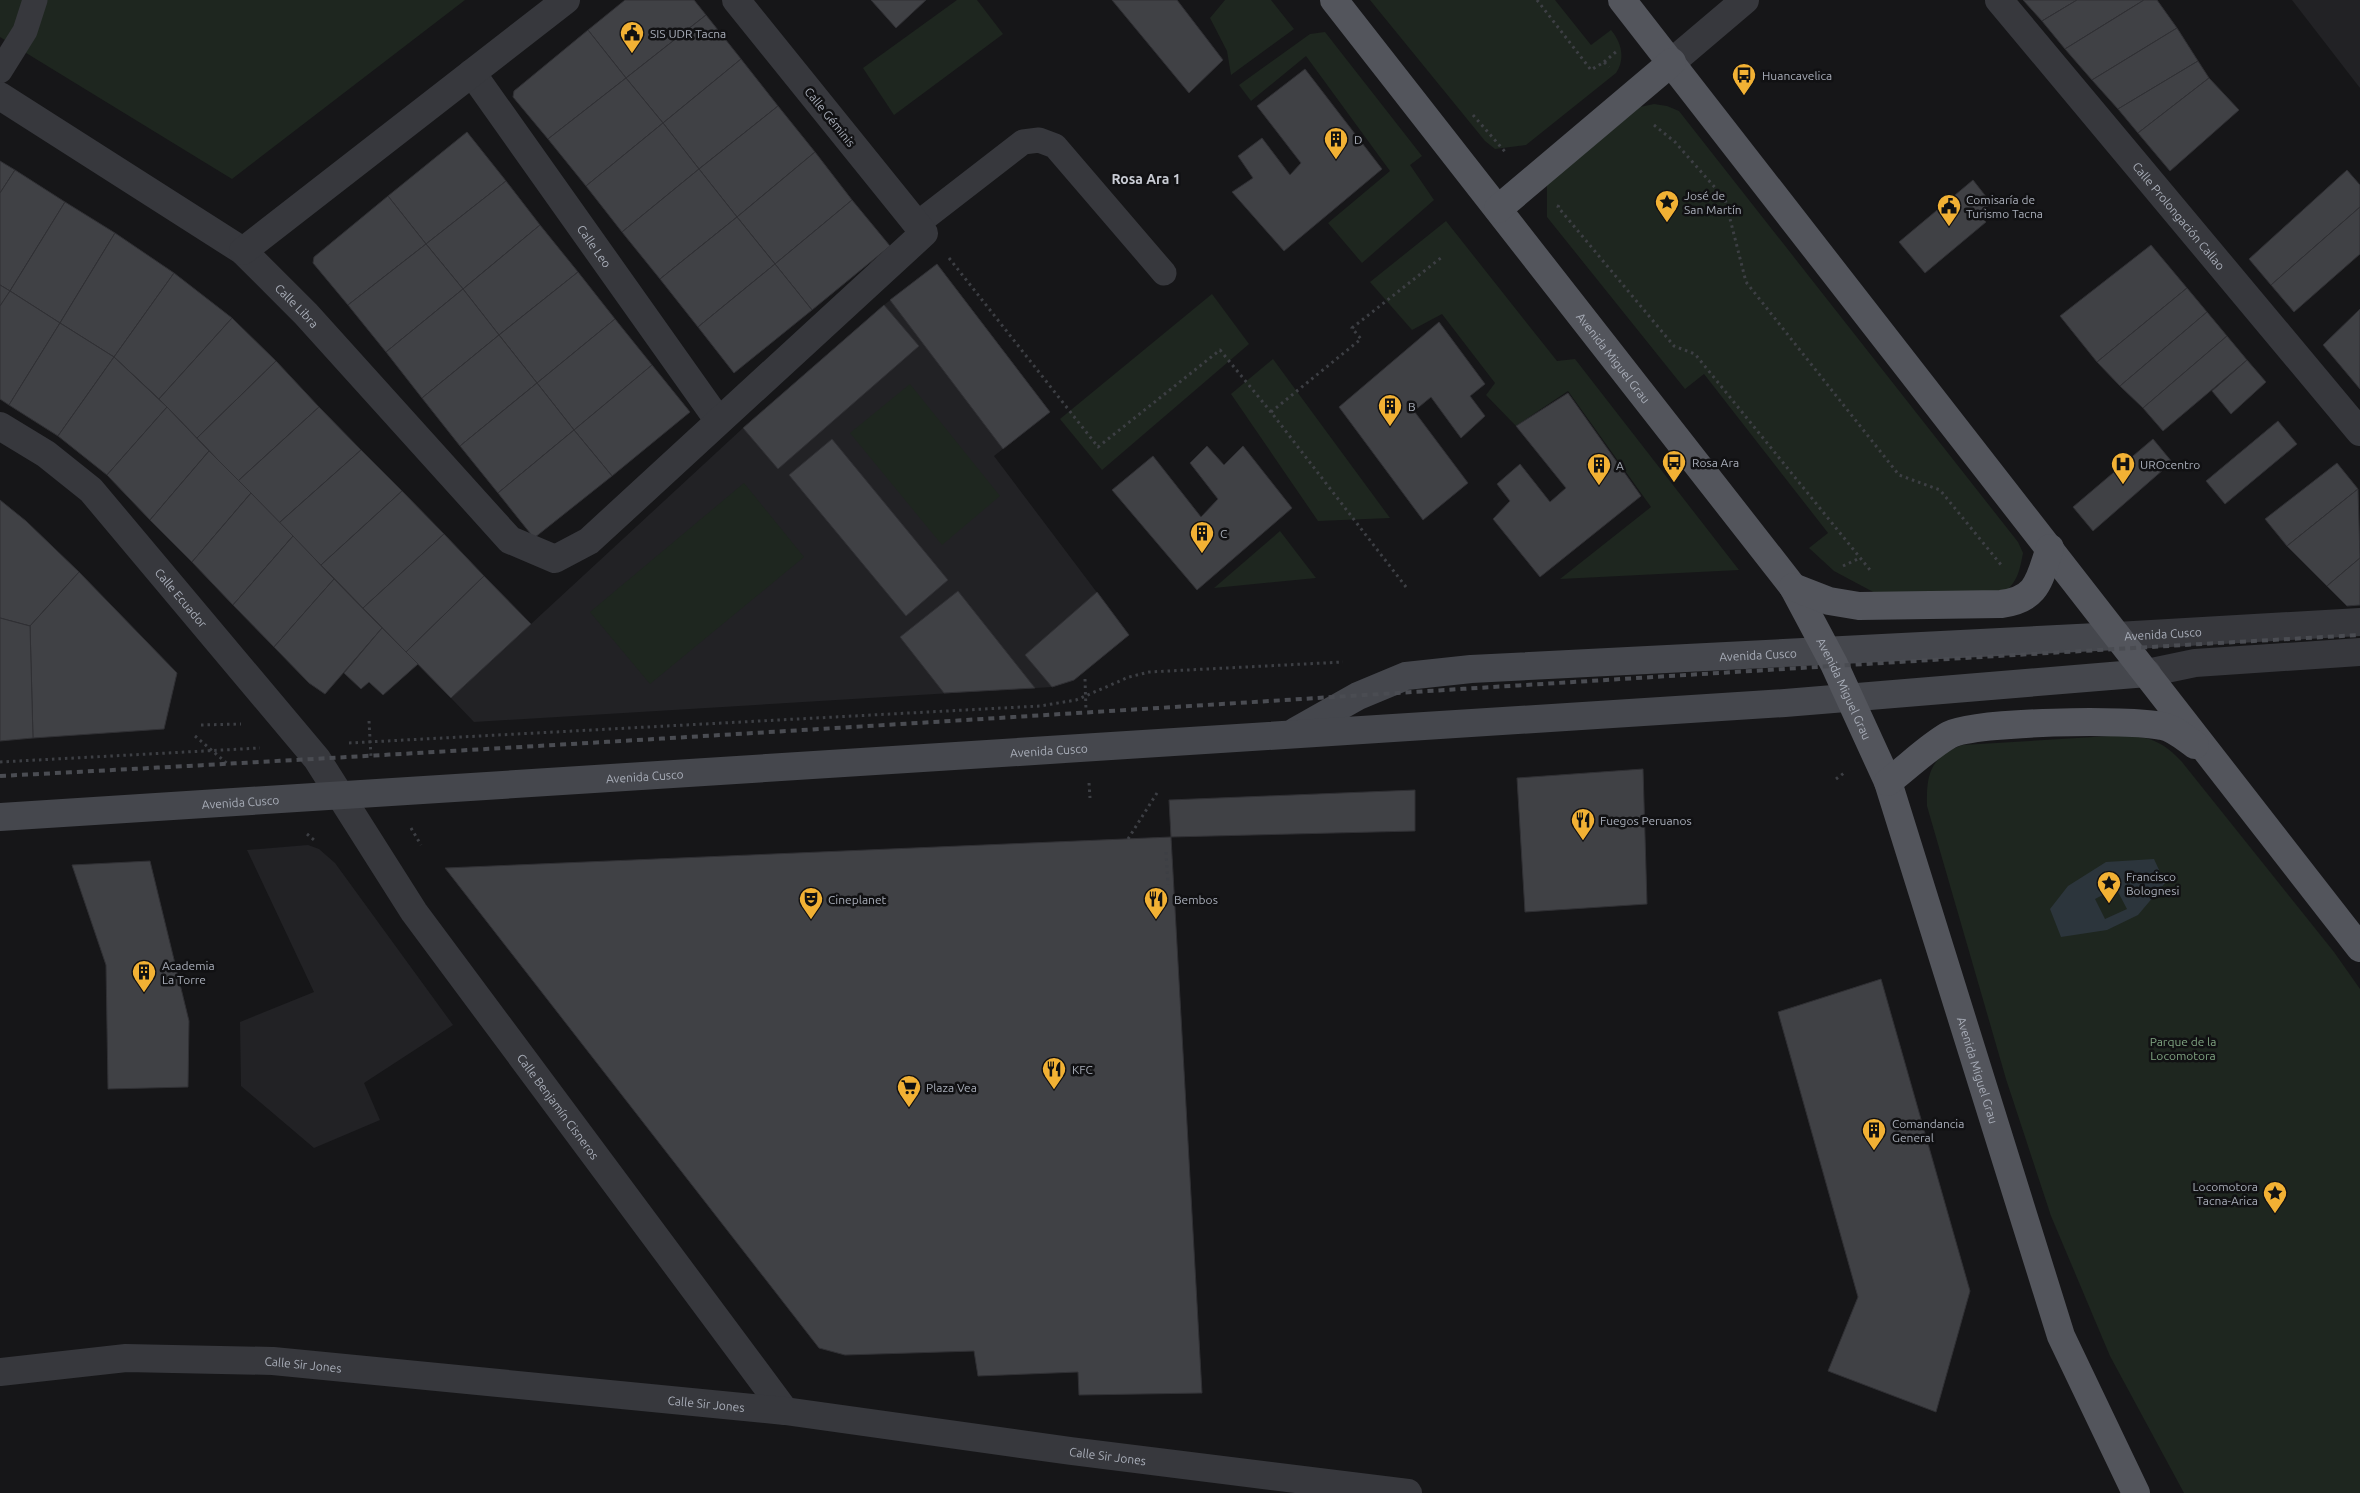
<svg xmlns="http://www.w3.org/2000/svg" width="2360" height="1493" font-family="Ubuntu,sans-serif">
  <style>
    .built { fill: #222225 }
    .green { fill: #1e261f }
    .water { fill: #2c353c; fill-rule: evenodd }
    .building { fill: #404145; stroke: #303034 }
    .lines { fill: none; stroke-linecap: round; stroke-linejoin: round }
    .path { stroke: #3d3f44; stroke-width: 3; stroke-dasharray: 2.5 4; stroke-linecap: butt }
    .lane { stroke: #37383d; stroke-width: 25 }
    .street { stroke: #37383d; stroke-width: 28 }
    .secondary { stroke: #45474d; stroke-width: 28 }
    .primary { stroke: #53555c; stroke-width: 28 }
    .rail { stroke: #4a4c52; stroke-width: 4; stroke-dasharray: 6 5; stroke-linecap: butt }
    .labels { text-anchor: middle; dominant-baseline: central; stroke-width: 5; stroke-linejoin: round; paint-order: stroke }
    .poi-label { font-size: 12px; fill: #a8adb8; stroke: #111113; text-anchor: start }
    .street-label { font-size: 12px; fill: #a8adb8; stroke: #111113 }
    .park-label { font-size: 12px; fill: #7fa381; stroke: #111113 }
    .neighbourhood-label { font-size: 14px; font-weight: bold; fill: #c9ccd4; stroke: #111113 }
  </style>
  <rect width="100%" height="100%" fill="#161618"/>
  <g class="built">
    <path d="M2292,0H2360V88Z"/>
    <path d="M937,264L1050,412L994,456L1129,635L1074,680L1052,687L474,722L451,698L743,428L884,305Z"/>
    <path d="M308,845L319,849L335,863L453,1025L364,1083L380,1120L314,1148L241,1086L240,1022L314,992L247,850Z"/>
  </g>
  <g class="green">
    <path d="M0,0H465L232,179L0,37Z"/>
    <path d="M957,0H977L1003,34L894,115L863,68Z"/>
    <path d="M1225,0H1271L1294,29L1231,75L1227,51L1210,18Z"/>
    <path d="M1370,0H1555L1591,45L1611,30C1621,42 1626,58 1616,73L1526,145L1495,149L1485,141Z"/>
    <path d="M1325,32L1422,156L1410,165L1434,200L1362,263L1328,223L1390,171L1306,56L1251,101L1239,85L1310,34Z"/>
    <path d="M1654,104L1667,106L1679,111L2018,542L2023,553C2020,569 2018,581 2005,592L1877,594L1834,571L1809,548L1828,533L1704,374L1685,389L1547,217V184L1640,107Z"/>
    <path d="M1446,221L1557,361L1575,359L1739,570L1560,579L1651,507L1568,391L1516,426L1486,395L1495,383L1442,314L1412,330L1370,282Z"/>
    <path d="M1212,294L1249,344L1102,470L1060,419Z"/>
    <path d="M1273,359L1390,518L1318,521L1231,394Z"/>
    <path d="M910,384L1000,496L942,545L850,433Z"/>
    <path d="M744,483L804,557L650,684L590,612Z"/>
    <path d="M1280,531L1316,578L1214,588Z"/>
    <path d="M2126,735C2153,738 2163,742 2182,762L2334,952L2360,989V1493H2184L2110,1356L2051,1216L2006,1079L1927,806C1926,775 1930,756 1963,745Z"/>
  </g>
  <path class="water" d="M2154,859L2165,883L2138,915L2107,930L2061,937L2050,909L2068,886L2106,862ZM2116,888L2127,909L2105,919L2095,899Z"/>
  <g class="building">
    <path d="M625,0H694L706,15L626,78L588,30Z"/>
    <path d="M871,0H926L896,28Z"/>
    <path d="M1112,0H1177L1223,60L1189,93Z"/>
    <path d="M2023,0H2077L2042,21Z"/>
    <path d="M2077,0H2144L2065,49L2042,21Z"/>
    <path d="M2144,0H2157L2177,28L2092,80L2065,49Z"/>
    <path d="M706,15L741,59L663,123L626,78Z"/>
    <path d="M2177,28L2198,61L2118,109L2092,80Z"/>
    <path d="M588,30L626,78L548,139L513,97L514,91Z"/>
    <path d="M741,59L778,106L699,169L663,123Z"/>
    <path d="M2198,61L2209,78L2138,133L2118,109Z"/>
    <path d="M1305,69L1382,169L1284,251L1232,192L1253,178L1238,156L1262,138L1290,175L1301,163L1257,106Z"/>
    <path d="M626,78L663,123L586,186L548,139Z"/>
    <path d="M2209,78L2239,110L2170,171L2138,133Z"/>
    <path d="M778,106L815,152L737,217L699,169Z"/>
    <path d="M663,123L699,169L622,232L586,186Z"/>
    <path d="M467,132L506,181L426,244L388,196Z"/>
    <path d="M815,152L852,200L775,264L737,217Z"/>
    <path d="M0,161L15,170L0,193Z"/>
    <path d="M699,169L737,217L660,279L622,232Z"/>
    <path d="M15,170L65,202L10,291L0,285V193Z"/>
    <path d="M2347,170L2360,185V207L2271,285L2249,259Z"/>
    <path d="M1973,180L1991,203L1978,214L1986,222L1925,273L1899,242Z"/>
    <path d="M506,181L540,225L463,289L426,244Z"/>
    <path d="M388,196L426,244L348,305L313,263L314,257Z"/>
    <path d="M852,200L890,246L812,310L775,264Z"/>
    <path d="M65,202L115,233L60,323L10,291Z"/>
    <path d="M2360,207V254L2294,312L2271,285Z"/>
    <path d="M737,217L775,264L698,327L660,279Z"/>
    <path d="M540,225L578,272L499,335L463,289Z"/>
    <path d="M115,233L174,273L114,357L60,323Z"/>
    <path d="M426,244L463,289L386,352L348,305Z"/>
    <path d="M2151,245L2187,288L2097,362L2060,316Z"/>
    <path d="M775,264L812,310L734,373L698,327Z"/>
    <path d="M937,264L1050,412L1003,449L890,300Z"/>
    <path d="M578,272L615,319L537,383L499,335Z"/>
    <path d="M174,273L232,318L159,399L114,357Z"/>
    <path d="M0,285L10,291L0,306Z"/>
    <path d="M2187,288L2207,312L2120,386L2097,362Z"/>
    <path d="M463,289L499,335L422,398L386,352Z"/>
    <path d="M10,291L60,323L9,405L0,399V306Z"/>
    <path d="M884,305L919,346L778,469L743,428Z"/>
    <path d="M2360,309V389L2323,345Z"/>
    <path d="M2207,312L2227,336L2143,408L2120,386Z"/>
    <path d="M232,318L276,361L197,438L159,399Z"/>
    <path d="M615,319L652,365L574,430L537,383Z"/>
    <path d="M1439,322L1485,384L1470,396L1485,416L1461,438L1431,397L1414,411L1468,483L1423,520L1339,407Z"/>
    <path d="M60,323L114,357L58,436L9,405Z"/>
    <path d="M499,335L537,383L460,446L422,398Z"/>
    <path d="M2227,336L2247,360L2163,431L2143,408Z"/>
    <path d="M114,357L167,407L107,475L58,436Z"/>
    <path d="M2247,360L2266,382L2231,414L2212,391Z"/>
    <path d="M276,361L319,407L238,481L197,438Z"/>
    <path d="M652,365L690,412L612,476L574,430Z"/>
    <path d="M537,383L574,430L498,493L460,446Z"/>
    <path d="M1568,393L1641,496L1540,577L1493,519L1510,501L1497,484L1520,464L1550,502L1566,488L1516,426Z"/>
    <path d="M167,407L209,451L150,520L107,475Z"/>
    <path d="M319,407L361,450L279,523L238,481Z"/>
    <path d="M2278,421L2297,444L2225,504L2206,481Z"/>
    <path d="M574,430L612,476L534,538L498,493Z"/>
    <path d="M832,439L948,580L906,616L789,475Z"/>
    <path d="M2153,439L2172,462L2093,531L2073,507Z"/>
    <path d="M1207,446L1224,465L1243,446L1292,508L1197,590L1112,490L1153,456L1201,517L1218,499L1190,463Z"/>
    <path d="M361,450L402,491L321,565L279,523Z"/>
    <path d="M209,451L251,493L192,562L150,520Z"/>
    <path d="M2337,463L2358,489L2287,546L2265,519Z"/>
    <path d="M2358,489L2360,558L2327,586L2287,546Z"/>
    <path d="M402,491L444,534L363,608L321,565Z"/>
    <path d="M251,493L293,536L233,605L192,562Z"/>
    <path d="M0,500L26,521L79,572L30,626L0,618Z"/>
    <path d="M444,534L484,576L406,652L363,608Z"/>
    <path d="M293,536L334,579L274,647L233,605Z"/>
    <path d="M2360,558V605L2347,606L2327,586Z"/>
    <path d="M79,572L177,673L164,729L33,738L30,626Z"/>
    <path d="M484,576L531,624L451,698L406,652Z"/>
    <path d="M334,579L382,628L325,694L309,683L274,647Z"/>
    <path d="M958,591L1035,688L944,693L900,637Z"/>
    <path d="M1097,592L1129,635L1074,680L1052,687L1025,655Z"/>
    <path d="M0,618L30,626L33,738L0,741Z"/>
    <path d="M382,628L418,664L383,695L369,682L361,689L344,673Z"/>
    <path d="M1643,769L1647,904L1525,912L1517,778Z"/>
    <path d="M1415,790V831L1171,837L1169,800Z"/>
    <path d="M1171,837L1202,1393L1079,1395L1078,1372L978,1376L974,1351L845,1355L819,1348L445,868Z"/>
    <path d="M150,861L189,1021L188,1087L108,1089L106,965L72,865Z"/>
    <path d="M1881,979L1970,1291L1936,1412L1828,1371L1858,1297L1778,1012Z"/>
  </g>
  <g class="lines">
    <g class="path">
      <path d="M1537,0L1591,70L1604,62L1609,67"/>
      <path d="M1604,62L1617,51"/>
      <path d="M1473,115L1507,154"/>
      <path d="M1654,125L1675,142L1725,199L1746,282L1899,475L1940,490L2002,566"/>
      <path d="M1559,205L1558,207L1674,346L1695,354L1870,570"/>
      <path d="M949,258L1098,447L1220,350L1271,412"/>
      <path d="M1843,566L1860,558"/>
      <path d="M1406,587L1271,412L1361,339L1352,328L1442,257"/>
      <path d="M1085,679L1086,711"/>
      <path d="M369,721L371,757"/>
      <path d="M201,725L241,724"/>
      <path d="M195,736L229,765"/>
      <path d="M349,743L1040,706L1076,700L1129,677L1149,672L1343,662"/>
      <path d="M0,762L260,748"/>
      <path d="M1836,779L1844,773"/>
      <path d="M1089,783L1090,798"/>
      <path d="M411,828L421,845"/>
      <path d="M307,834L314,840"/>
      <path d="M1128,839L1157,793"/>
      <path d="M1166,852L1168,885"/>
    </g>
    <g class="lane">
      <path d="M0,71L25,31L35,0"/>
      <path d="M917,224L1023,142L1039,140L1055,146L1164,273"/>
    </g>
    <g class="street">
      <path id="s1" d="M1999,0L2360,432"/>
      <path d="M1672,62L1745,0"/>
      <path id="s2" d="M472,73L718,420"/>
      <path id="s3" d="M0,96L243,251L306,314L510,540L555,559L589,541L924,233L736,0"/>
      <path d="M243,251L566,0"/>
      <path id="s4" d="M0,426L46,454L91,490L317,759L414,912L785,1411"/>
      <path id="s5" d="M2117,636L2360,622"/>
      <path d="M2147,673L2195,663L2360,652"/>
      <path id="s6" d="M0,1372L126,1358L273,1361L785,1411L1071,1451L1408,1493"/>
    </g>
    <g class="secondary">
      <path id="s7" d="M1296,731L1358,696L1406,676L1471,669L2117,636"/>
      <path id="s8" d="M0,817L1785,703L2147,673"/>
    </g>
    <g class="primary">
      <path id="s9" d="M1334,0L1793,587L1834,664L1888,782L2061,1336L2136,1493"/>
      <path d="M1622,0L2360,948"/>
      <path d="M1498,209L1672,62"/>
      <path d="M1793,587L1829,601L1859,606L2001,604C2039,599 2039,579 2050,548"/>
      <path d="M1888,782C1908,767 1928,747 1949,735C1976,721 2130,719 2162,726C2174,728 2186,739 2195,745"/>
    </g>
    <path class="rail" d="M0,776C787,735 1573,679 2360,635"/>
  </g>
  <defs>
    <g id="civic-pin" transform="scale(1.25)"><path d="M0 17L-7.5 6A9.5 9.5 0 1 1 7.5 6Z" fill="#f2b134" stroke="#111113"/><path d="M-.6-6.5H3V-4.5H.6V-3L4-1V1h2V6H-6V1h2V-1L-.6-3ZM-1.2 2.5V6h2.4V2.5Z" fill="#111"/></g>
    <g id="bus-pin" transform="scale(1.25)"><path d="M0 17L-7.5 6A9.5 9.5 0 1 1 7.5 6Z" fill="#f2b134" stroke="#111113"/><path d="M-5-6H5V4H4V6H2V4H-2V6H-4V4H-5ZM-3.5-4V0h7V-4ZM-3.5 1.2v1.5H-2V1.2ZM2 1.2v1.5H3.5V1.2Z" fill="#111"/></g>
    <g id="building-pin" transform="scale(1.25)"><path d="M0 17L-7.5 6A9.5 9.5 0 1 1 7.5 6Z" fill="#f2b134" stroke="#111113"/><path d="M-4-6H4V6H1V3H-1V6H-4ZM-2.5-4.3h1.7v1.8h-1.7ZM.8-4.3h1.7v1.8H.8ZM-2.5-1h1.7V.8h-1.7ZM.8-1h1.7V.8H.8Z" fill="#111"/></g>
    <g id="sight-pin" transform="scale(1.25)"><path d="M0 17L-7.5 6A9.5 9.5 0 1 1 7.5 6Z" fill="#f2b134" stroke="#111113"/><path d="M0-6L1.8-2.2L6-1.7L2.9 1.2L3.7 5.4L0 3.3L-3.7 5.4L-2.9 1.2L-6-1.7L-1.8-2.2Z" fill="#111"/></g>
    <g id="hospital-pin" transform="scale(1.25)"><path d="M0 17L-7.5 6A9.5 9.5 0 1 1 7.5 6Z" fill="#f2b134" stroke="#111113"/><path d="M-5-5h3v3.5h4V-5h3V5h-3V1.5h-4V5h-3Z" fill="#111"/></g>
    <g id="restaurant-pin" transform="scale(1.25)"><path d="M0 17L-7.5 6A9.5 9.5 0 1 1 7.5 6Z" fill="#f2b134" stroke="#111113"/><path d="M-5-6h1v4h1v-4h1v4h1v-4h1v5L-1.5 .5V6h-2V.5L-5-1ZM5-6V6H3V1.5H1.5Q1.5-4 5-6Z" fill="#111"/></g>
    <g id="theatre-pin" transform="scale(1.25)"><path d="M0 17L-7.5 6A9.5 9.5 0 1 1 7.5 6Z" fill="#f2b134" stroke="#111113"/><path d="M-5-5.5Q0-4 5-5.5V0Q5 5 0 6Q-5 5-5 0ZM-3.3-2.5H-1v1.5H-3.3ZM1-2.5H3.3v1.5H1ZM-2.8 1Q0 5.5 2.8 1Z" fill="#111"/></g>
    <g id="supermarket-pin" transform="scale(1.25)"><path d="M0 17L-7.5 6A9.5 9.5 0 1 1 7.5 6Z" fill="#f2b134" stroke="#111113"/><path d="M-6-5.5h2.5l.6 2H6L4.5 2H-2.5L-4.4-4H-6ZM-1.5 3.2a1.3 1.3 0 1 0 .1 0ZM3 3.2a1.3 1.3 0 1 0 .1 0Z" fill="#111"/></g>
  </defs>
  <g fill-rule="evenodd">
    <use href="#civic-pin" x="632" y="33"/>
    <use href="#bus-pin" x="1744" y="75"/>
    <use href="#building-pin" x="1336" y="139"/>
    <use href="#sight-pin" x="1667" y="202"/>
    <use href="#civic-pin" x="1949" y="206"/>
    <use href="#building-pin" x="1390" y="406"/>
    <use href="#bus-pin" x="1674" y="462"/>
    <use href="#hospital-pin" x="2123" y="464"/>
    <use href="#building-pin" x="1599" y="465"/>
    <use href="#building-pin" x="1202" y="533"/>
    <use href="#restaurant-pin" x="1583" y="820"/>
    <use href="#sight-pin" x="2109" y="883"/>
    <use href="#theatre-pin" x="811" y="899"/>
    <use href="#restaurant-pin" x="1156" y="899"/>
    <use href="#building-pin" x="144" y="972"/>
    <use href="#restaurant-pin" x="1054" y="1069"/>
    <use href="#supermarket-pin" x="909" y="1087"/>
    <use href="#building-pin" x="1874" y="1130"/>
    <use href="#sight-pin" x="2275" y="1193"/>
  </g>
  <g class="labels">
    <g class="poi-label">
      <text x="650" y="33">SIS UDR Tacna</text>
      <text x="1762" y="75">Huancavelica</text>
      <text x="1354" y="139">D</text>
      <text x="1684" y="195">José de<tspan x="1684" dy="14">San Martín</tspan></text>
      <text x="1966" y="199">Comisaría de<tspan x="1966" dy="14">Turismo Tacna</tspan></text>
      <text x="1408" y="406">B</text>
      <text x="1692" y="462">Rosa Ara</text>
      <text x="2140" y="464">UROcentro</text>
      <text x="1616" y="465">A</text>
      <text x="1220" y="533">C</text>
      <text x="1600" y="820">Fuegos Peruanos</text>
      <text x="2126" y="876">Francisco<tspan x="2126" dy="14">Bolognesi</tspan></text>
      <text x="828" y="899">Cineplanet</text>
      <text x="1174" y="899">Bembos</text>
      <text x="162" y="965">Academia<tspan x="162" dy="14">La Torre</tspan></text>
      <text x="1072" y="1069">KFC</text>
      <text x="926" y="1087">Plaza Vea</text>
      <text x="1892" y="1123">Comandancia<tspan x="1892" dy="14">General</tspan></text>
      <text x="2258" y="1186" text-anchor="end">Locomotora<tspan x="2258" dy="14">Tacna-Arica</tspan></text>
    </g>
    <g class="street-label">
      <text transform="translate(830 117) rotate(51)">Calle Géminis</text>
      <text stroke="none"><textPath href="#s1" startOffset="281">Calle Prolongación Callao</textPath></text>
      <text stroke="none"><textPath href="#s2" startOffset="212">Calle Leo</textPath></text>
      <text stroke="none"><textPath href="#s3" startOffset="365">Calle Libra</textPath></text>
      <text stroke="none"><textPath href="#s9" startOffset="454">Avenida Miguel Grau</textPath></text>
      <text stroke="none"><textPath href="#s4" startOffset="252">Calle Ecuador</textPath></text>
      <text stroke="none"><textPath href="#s5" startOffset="46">Avenida Cusco</textPath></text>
      <text stroke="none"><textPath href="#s7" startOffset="476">Avenida Cusco</textPath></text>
      <text stroke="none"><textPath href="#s9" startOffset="859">Avenida Miguel Grau</textPath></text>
      <text stroke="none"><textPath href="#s8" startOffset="1051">Avenida Cusco</textPath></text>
      <text stroke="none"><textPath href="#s8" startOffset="646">Avenida Cusco</textPath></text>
      <text stroke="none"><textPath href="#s8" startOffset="241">Avenida Cusco</textPath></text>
      <text stroke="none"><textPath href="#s9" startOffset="1264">Avenida Miguel Grau</textPath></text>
      <text stroke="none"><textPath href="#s4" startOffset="886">Calle Benjamín Cisneros</textPath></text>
      <text stroke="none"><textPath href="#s6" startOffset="304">Calle Sir Jones</textPath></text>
      <text stroke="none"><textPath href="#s6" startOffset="709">Calle Sir Jones</textPath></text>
      <text stroke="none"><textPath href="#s6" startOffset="1114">Calle Sir Jones</textPath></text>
    </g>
    <g class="park-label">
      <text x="2183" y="1041">Parque de la<tspan x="2183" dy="14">Locomotora</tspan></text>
    </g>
    <g class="neighbourhood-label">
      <text x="1146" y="179">Rosa Ara 1</text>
    </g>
  </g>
</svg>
